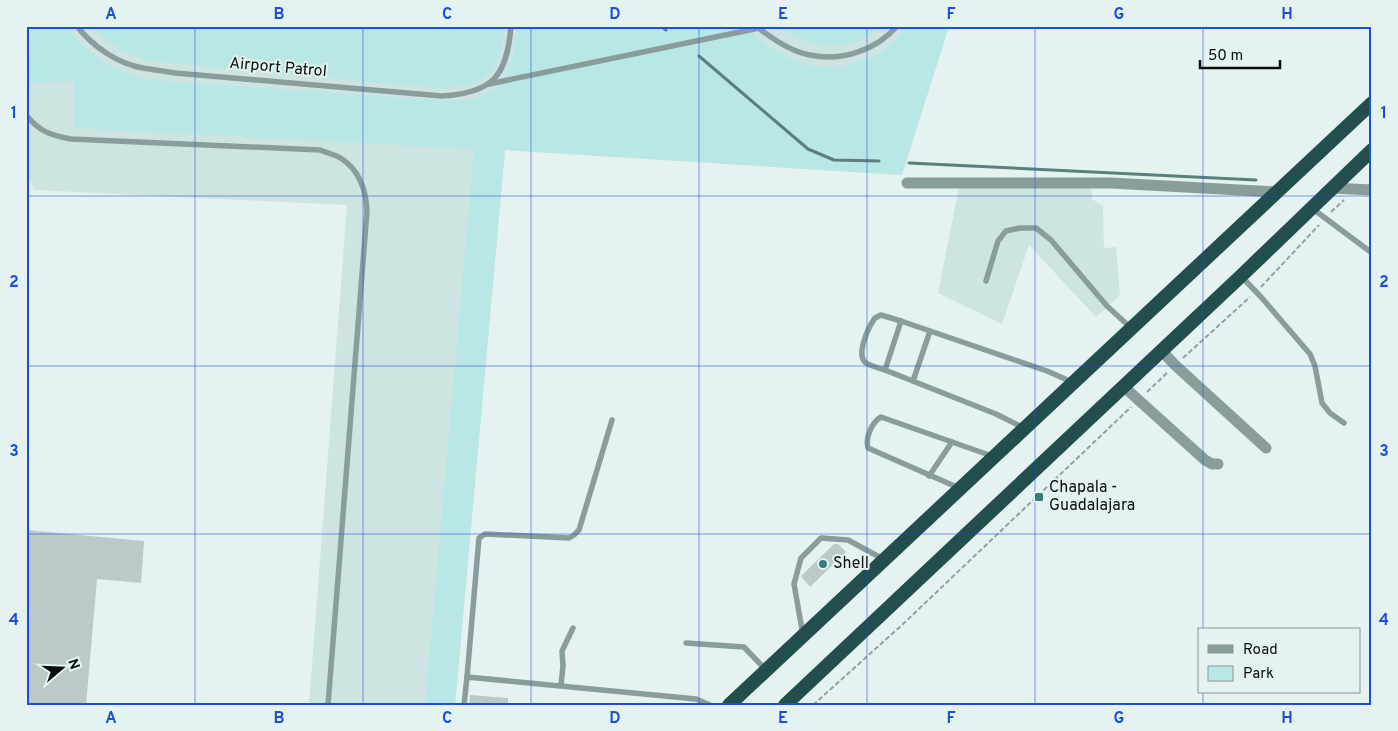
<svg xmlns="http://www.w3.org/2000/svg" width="1398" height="731" font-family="Overpass,sans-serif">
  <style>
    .built { fill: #cee4e3 }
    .green { fill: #b9e7e6 }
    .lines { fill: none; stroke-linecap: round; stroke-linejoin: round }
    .stream { stroke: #5b7e7e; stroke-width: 3 }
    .building { fill: #bcc9c9 }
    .path { stroke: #959f9e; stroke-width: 2; stroke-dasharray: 5 2.5; stroke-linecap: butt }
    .service { stroke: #889d9c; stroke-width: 5.5 }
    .minor { stroke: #889d9c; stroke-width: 11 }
    .trunk { stroke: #224e4e; stroke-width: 14 }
    .grid { fill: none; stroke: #1d4ed8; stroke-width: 1; stroke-opacity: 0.55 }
    .poi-dot { fill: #367e7d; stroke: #e4f2f1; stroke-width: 2 }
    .labels { text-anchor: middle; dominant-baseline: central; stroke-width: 4; stroke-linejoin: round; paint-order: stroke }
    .street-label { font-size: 16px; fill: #090d0d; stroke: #e4f2f1 }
    .poi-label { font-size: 16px; fill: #090d0d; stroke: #e4f2f1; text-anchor: start }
    .neatline { fill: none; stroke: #1d4ed8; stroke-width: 2 }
    .grid-label { font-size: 16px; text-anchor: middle; font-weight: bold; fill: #1d4ed8 }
  </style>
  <rect width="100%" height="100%" fill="#e4f2f1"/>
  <g class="built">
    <path d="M26,26H949L902,175L505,150L455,705H309L347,205L34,190L26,175Z"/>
    <path d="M959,187L1091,188L1092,199L1103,206L1104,248L1116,247L1120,295L1096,317L1029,245L1002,324L938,293Z"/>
  </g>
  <g class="green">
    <path d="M33,26H66C86,51 106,68 138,77C150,80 164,81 177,82L450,101C503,98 513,77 517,26H743C779,57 814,79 862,60C868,58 875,57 880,53C891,46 900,35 908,26H949L902,175L505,150L455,705H425L474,149L75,128L74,81L28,83Z"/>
    <path d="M92,26H504C501,72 489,85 443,89L148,61C126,54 107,44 92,26Z"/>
    <path d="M776,26H884C845,55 815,51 776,26Z"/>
  </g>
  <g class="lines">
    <g class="stream">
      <path d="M661,26L666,30"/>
      <path d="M699,56L808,149L834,160L879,161"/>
      <path d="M909,163L1256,180"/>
    </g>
  </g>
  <g class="building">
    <path d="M26,530L144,541L141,583L97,579L86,705H26Z"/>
    <path d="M834,544H838L846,552L810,587L801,576Z"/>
    <path d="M470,695L508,698V705H469Z"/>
  </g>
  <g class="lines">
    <g class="path">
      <path d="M1331,212L1344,200"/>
      <path d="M1261,287L1319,225"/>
      <path d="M1183,358L1250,297"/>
      <path d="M1147,392L1167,373"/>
      <path d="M813,705L902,625L1131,407"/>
    </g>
    <g class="service">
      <path d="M77,26C92,46 118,64 143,68C154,70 165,71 175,73L442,96C493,93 507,76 511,26"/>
      <path d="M756,26C771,38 792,52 810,55C841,62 877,50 897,26"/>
      <path d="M489,84L759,28"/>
      <path d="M26,115C40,132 50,135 71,139L320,150C327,153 336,155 342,159C360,171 366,190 367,211L328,705"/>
      <path d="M1313,209L1372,253"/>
      <path d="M1241,276L1261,297L1310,354L1315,366L1322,403L1330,413L1344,423"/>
      <path d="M986,281L998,241L1006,231L1020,228H1036L1051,240L1107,306L1131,328"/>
      <path d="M885,370C879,368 871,366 866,363C855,355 869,326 875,318L881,315L901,321"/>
      <path d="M913,381L930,331"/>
      <path d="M1024,428L996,414L885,370L901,321L1047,371L1072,382"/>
      <path d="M929,476L952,442"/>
      <path d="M959,488L868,448C865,438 872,422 881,417L992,456"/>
      <path d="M803,635L794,584L801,558L821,538L848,540L883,559"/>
      <path d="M686,643L744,647L766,670"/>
      <path d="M467,677L479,538L485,534L569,538L574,535L579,530L612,420"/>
      <path d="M561,685L563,666L562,651L573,628"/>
      <path d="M464,705L467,677L696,699L710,705"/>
    </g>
    <g class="minor">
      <path d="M907,183H1111L1277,192"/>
      <path d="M1332,188L1372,190"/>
      <path d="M1161,350L1175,365L1266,448"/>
      <path d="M1123,386L1205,460L1212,464H1218"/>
    </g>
    <g class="trunk">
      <path d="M729,705L1372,103"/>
      <path d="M785,705L1241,276L1372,150"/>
    </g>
  </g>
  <path class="grid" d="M195,26V705M363,26V705M531,26V705M699,26V705M867,26V705M1035,26V705M1203,26V630M26,196H1372M26,366H1372M26,534H1372M1203,692V705"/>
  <g class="poi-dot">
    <rect x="1034" y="492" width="10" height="10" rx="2.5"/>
    <circle cx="823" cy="564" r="5"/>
  </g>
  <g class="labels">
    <g class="street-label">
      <text transform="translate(278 68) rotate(5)">Airport Patrol</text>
    </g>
    <g class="poi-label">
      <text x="1049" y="488">Chapala -<tspan x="1049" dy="18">Guadalajara</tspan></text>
      <text x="833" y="564">Shell</text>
    </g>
  </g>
  <rect width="1398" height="731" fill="none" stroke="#e4f2f1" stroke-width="55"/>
  <rect x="1198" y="628" width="162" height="65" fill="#e4f2f1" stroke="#8c9696"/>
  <rect x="1208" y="645" width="25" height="8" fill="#889d9c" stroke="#8c9696"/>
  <text x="1243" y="654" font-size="15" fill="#090d0d">Road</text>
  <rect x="1208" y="666" width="25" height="15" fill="#b9e7e6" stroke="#8c9696"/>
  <text x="1243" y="678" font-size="15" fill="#090d0d">Park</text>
  <g transform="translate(62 668) rotate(71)" stroke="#e4f2f1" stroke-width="4" paint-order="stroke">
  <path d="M0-4L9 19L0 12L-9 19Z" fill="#090d0d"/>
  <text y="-8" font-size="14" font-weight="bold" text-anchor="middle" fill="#090d0d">N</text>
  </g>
  <path d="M1200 60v8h80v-8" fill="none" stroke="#090d0d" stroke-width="2.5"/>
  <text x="1208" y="60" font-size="15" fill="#090d0d" stroke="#e4f2f1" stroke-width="4" paint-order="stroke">50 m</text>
  <rect x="28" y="28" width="1342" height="676" class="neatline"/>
  <g class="grid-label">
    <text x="111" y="19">A</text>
    <text x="279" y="19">B</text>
    <text x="447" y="19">C</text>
    <text x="615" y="19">D</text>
    <text x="783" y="19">E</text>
    <text x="951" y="19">F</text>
    <text x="1119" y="19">G</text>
    <text x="1287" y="19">H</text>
    <text x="14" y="118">1</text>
    <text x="1384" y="118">1</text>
    <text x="14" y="287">2</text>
    <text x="1384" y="287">2</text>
    <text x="14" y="456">3</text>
    <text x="1384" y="456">3</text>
    <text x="14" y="625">4</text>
    <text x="1384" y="625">4</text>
    <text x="111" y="723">A</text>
    <text x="279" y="723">B</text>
    <text x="447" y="723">C</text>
    <text x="615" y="723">D</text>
    <text x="783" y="723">E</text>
    <text x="951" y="723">F</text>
    <text x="1119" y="723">G</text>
    <text x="1287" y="723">H</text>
  </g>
</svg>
